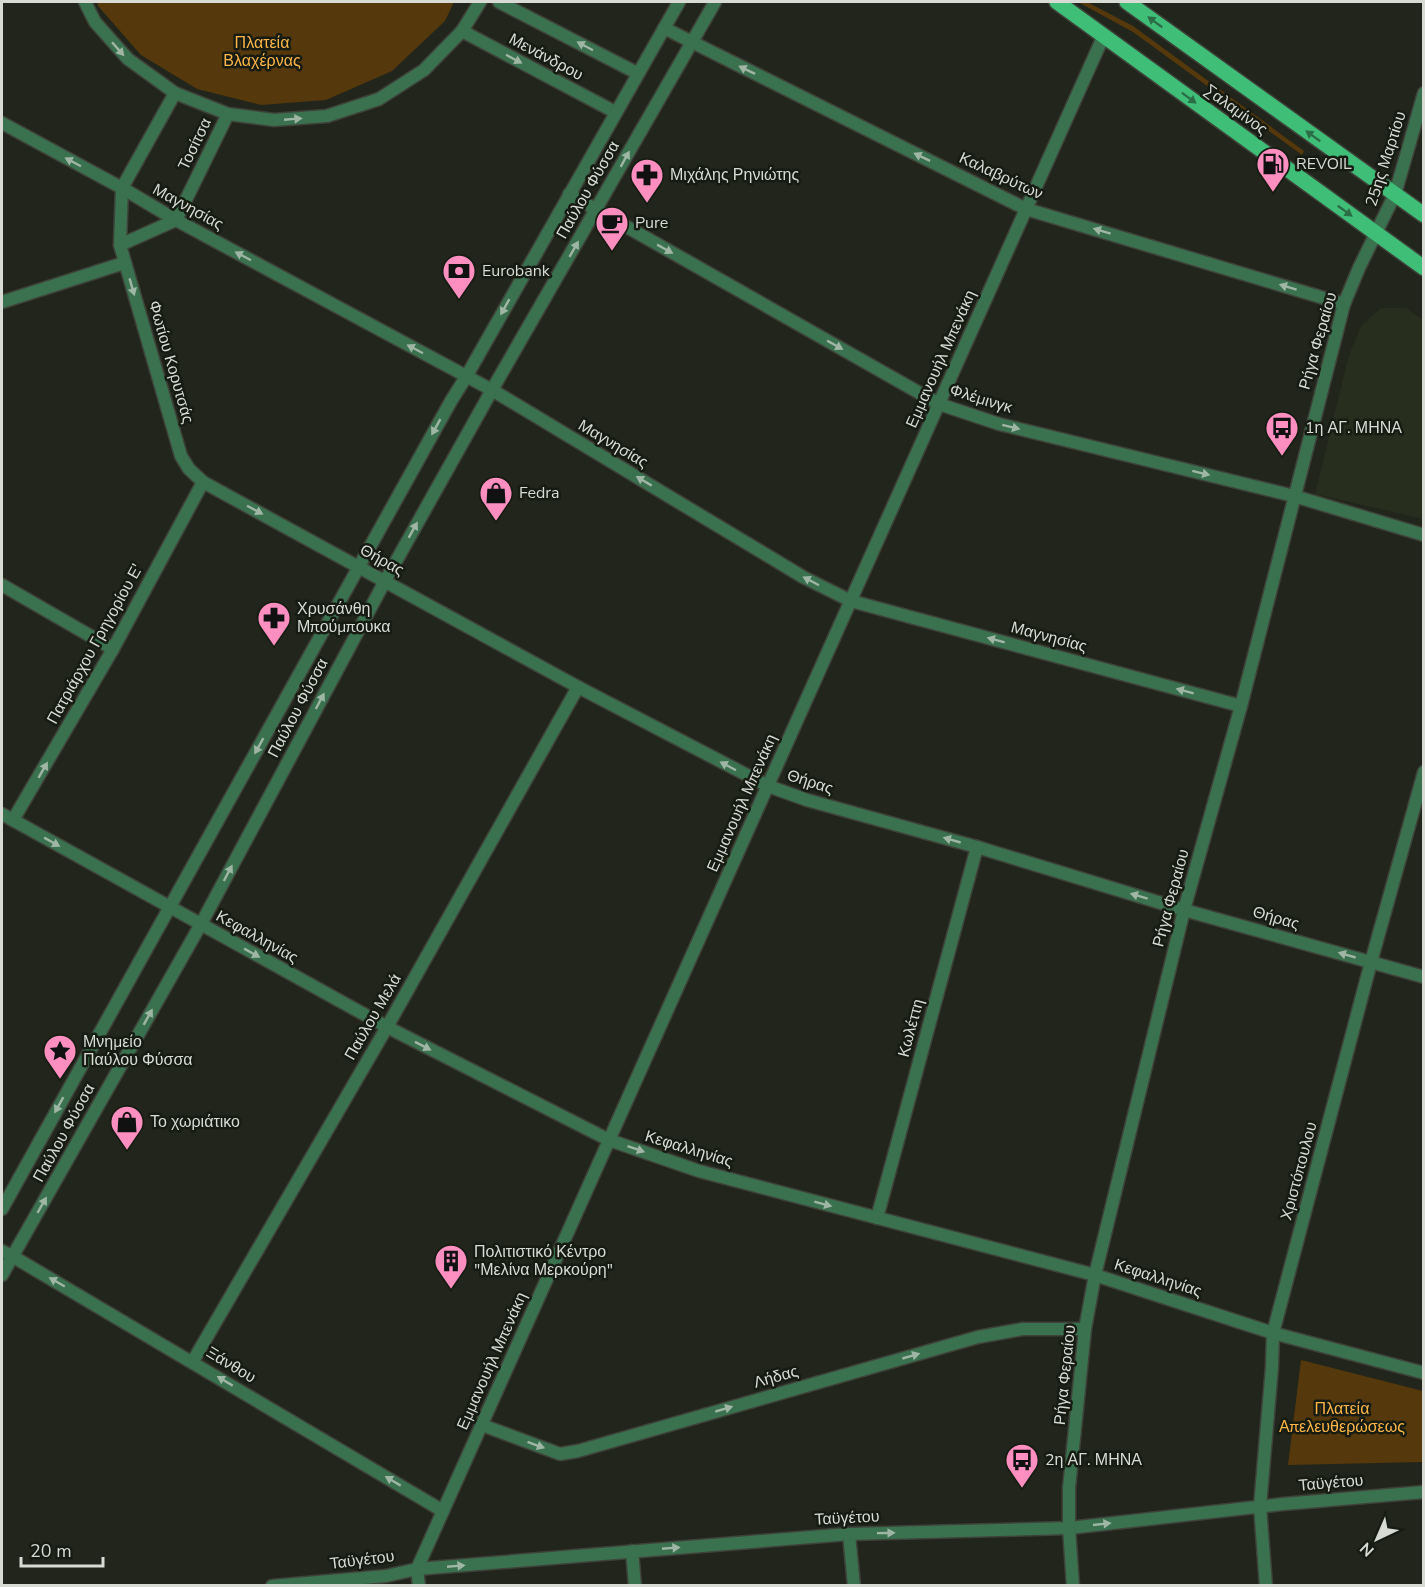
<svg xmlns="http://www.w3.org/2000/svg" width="1425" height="1587" font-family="'Nunito Sans',sans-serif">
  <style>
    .built { fill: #272e1e }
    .green { fill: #55380b }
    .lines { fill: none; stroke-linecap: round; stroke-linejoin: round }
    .minor-casing { stroke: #3e4239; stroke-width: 15 }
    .tertiary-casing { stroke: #3e4239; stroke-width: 15 }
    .primary-casing { stroke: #3e4239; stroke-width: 18 }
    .minor { stroke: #3a714f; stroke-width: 12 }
    .tertiary { stroke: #3a714f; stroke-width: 12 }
    .primary { stroke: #3fbe78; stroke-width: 15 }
    .oneway { fill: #2b6d45 }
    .oneway2 { fill: #a0b6a5 }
    .labels { text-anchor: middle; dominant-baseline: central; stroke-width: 5; stroke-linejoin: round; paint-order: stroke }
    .park-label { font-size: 16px; fill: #feb547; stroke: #171c12 }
    .street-label { font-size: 16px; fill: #d7dbd4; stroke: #171c12 }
    .poi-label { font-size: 16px; fill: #d7dbd4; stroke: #171c12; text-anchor: start }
  </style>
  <rect width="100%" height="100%" fill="#21251b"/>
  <path class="built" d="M1381,308H1406L1423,320V519L1315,494L1349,355L1362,325Z"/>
  <g class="green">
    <path d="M97,2H454L445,21L392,71L326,100L261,105L197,89L141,55L98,6Z"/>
    <path d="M1078,2H1087L1133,26L1304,151L1302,155L1133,32Z"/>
    <path d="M1301,1360L1423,1391V1462L1288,1465Z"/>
  </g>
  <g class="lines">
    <g class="minor-casing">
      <g id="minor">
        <path d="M85,2L95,22L128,59L175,93L228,114L274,120L327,116L379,99L424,70L462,31L480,2"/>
        <path d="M499,2L637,73"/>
        <path d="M664,28L1026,209L1344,304"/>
        <path d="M462,31L615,112"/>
        <path d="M175,93L122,188L120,245L181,456L189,469L203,482L578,687L768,786L807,800L977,847L1184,910L1424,977"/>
        <path d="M2,123L122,188L176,220L492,390L803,577L851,601L1241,706"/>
        <path d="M569,194L939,404L999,424L1294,496L1424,535"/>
        <path d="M120,245L176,220L228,114"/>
        <path d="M2,302L124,263"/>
        <path d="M2,585L113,649"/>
        <path d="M13,820L113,649L203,482"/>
        <path d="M877,1218L977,847"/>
        <path d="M2,1251L12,1256L443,1511"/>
        <path d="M193,1361L387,1027L578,687"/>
        <path d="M482,1425L560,1454L578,1451L978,1337L1023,1329H1085"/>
        <path d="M849,1534L854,1586"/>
        <path d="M632,1551L635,1586"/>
        <path d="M419,1586L417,1569L1104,35"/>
        <path d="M1266,1586L1260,1506L1272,1367L1273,1333L1371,962L1424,772"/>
      </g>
    </g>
    <g class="tertiary-casing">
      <g id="tertiary">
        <path d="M2,814L387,1027L609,1140L699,1171L1095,1275L1273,1333L1424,1373"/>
        <path d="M2,1209L451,401L466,377L679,2"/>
        <path d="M2,1275L201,924L385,581L492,390L715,2"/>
        <path d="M272,1586L386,1576L417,1569L849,1534L1069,1528L1283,1504L1424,1492"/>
        <path d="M1073,1586L1069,1528V1488L1085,1329L1095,1275L1184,910L1241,706L1344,304L1359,268L1395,194L1424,93"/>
      </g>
    </g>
    <g class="primary-casing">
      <g id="primary">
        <path d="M1057,2L1424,268"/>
        <path d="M1127,2L1424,215"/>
      </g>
    </g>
    <use href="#minor" class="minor"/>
    <use href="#tertiary" class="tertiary"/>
    <use href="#primary" class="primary"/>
  </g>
  <defs><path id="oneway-solid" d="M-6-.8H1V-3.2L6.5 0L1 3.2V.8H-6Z" transform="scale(1.5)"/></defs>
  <g class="oneway">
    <use href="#oneway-solid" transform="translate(1155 22) rotate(-144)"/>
    <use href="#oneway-solid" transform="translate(1189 98) rotate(37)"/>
    <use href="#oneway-solid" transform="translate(1313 136) rotate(-144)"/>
    <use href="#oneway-solid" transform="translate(1345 211) rotate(36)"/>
  </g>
  <g class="oneway2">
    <use href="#oneway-solid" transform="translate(585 46) rotate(-152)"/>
    <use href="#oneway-solid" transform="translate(118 49) rotate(49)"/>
    <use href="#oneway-solid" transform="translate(514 59) rotate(28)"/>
    <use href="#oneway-solid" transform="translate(747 70) rotate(-154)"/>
    <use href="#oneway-solid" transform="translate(293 119) rotate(-5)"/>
    <use href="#oneway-solid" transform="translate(922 157) rotate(-154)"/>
    <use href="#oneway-solid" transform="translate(625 159) rotate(-61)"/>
    <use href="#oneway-solid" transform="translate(73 162) rotate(-152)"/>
    <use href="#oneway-solid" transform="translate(1102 231) rotate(-163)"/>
    <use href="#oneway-solid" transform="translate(574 249) rotate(-60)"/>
    <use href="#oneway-solid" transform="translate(665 249) rotate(29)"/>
    <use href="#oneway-solid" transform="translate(243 256) rotate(-152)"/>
    <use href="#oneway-solid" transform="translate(132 287) rotate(74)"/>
    <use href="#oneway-solid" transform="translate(1288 287) rotate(-163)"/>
    <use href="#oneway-solid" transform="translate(505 307) rotate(119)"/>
    <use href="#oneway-solid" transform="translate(835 345) rotate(29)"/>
    <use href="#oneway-solid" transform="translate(415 349) rotate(-152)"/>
    <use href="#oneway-solid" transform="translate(436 427) rotate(119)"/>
    <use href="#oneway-solid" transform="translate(1011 427) rotate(14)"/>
    <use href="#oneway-solid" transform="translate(1201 473) rotate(14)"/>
    <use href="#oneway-solid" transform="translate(644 481) rotate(-149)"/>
    <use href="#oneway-solid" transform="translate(255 510) rotate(28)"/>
    <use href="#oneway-solid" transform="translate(413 530) rotate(-61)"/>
    <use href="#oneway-solid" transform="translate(811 581) rotate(-152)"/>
    <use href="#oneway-solid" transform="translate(996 640) rotate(-165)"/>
    <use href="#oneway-solid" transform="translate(1185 691) rotate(-165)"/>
    <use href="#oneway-solid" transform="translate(320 701) rotate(-62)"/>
    <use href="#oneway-solid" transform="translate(259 746) rotate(119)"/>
    <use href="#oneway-solid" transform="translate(728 766) rotate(-152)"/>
    <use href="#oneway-solid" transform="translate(43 770) rotate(-60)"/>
    <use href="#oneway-solid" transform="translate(952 840) rotate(-164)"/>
    <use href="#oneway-solid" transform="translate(52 842) rotate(29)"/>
    <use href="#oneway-solid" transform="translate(228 873) rotate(-62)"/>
    <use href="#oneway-solid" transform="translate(1139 896) rotate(-163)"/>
    <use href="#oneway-solid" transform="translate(252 953) rotate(29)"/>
    <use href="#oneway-solid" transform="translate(1347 955) rotate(-164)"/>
    <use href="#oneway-solid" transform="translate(148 1017) rotate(-61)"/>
    <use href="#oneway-solid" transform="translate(423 1046) rotate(27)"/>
    <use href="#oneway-solid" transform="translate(59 1105) rotate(119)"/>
    <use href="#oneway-solid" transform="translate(636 1149) rotate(19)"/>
    <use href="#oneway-solid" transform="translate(823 1204) rotate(15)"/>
    <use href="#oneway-solid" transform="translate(42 1205) rotate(-60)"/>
    <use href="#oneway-solid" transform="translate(57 1282) rotate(-150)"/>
    <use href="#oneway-solid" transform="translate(911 1356) rotate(-16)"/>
    <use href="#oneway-solid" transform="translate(225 1381) rotate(-149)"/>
    <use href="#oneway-solid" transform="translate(724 1409) rotate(-16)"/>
    <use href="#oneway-solid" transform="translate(536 1445) rotate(20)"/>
    <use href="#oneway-solid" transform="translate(393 1481) rotate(-149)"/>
    <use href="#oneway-solid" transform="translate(1102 1524) rotate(-6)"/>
    <use href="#oneway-solid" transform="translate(886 1533) rotate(-1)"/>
    <use href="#oneway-solid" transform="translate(671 1548) rotate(-5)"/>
    <use href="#oneway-solid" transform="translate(456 1566) rotate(-5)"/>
  </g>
  <defs>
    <g id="fuel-pin" transform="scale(1.725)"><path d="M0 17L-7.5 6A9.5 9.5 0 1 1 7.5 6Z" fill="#fd8ec0" stroke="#171c12"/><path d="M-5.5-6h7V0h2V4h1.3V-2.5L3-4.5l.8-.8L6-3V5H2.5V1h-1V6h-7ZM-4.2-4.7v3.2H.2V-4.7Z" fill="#111"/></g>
    <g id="pharmacy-pin" transform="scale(1.725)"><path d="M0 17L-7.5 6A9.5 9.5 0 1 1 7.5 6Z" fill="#fd8ec0" stroke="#171c12"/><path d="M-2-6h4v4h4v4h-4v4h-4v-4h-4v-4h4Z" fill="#111"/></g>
    <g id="cafe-pin" transform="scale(1.725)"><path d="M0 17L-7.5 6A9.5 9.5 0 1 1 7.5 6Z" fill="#fd8ec0" stroke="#171c12"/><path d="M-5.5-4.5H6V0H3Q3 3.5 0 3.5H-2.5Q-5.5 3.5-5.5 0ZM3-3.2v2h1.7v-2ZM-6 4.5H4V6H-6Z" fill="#111"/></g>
    <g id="bank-pin" transform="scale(1.725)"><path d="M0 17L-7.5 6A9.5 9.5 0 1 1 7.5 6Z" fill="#fd8ec0" stroke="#171c12"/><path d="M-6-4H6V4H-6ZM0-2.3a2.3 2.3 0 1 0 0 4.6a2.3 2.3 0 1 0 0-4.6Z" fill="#111"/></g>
    <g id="bus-pin" transform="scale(1.725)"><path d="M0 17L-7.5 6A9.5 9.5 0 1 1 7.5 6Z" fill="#fd8ec0" stroke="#171c12"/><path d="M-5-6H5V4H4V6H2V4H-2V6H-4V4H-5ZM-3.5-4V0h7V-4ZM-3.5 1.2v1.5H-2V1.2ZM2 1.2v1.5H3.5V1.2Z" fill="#111"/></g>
    <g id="shop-pin" transform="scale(1.725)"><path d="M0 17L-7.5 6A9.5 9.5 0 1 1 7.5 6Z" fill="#fd8ec0" stroke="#171c12"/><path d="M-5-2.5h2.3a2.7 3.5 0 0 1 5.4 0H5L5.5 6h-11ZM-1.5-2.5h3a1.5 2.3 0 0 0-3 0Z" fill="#111"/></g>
    <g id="sight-pin" transform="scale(1.725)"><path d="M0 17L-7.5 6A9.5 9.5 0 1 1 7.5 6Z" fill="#fd8ec0" stroke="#171c12"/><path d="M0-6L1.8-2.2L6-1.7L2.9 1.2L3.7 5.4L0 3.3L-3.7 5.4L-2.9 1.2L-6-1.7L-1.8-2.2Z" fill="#111"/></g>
    <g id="building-pin" transform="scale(1.725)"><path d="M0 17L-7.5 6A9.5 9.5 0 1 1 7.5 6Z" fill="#fd8ec0" stroke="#171c12"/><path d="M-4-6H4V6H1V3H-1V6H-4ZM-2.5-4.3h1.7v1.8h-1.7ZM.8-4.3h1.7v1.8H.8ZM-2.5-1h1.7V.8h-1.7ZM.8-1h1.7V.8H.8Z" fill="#111"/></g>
  </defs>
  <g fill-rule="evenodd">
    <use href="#fuel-pin" x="1273" y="164"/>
    <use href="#pharmacy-pin" x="647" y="175"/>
    <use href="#cafe-pin" x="612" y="223"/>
    <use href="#bank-pin" x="459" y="271"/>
    <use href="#bus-pin" x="1282" y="428"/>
    <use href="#shop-pin" x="496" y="493"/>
    <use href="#pharmacy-pin" x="274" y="618"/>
    <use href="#sight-pin" x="60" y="1051"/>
    <use href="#shop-pin" x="127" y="1122"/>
    <use href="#building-pin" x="451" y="1261"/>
    <use href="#bus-pin" x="1022" y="1460"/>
  </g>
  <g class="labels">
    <g class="park-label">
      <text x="262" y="43">Πλατεία<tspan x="262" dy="18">Βλαχέρνας</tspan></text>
      <text x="1342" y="1409">Πλατεία<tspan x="1342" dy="18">Απελευθερώσεως</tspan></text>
    </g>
    <g class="street-label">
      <text transform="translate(546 57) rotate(28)">Μενάνδρου</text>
      <text transform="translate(1236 110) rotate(36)">Σαλαμίνος</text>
      <text transform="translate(195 144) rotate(-64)">Τοσίτσα</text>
      <text transform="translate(1386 159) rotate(-72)">25ης Μαρτίου</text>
      <text transform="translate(1001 176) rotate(25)">Καλαβρύτων</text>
      <text transform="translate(588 190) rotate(-60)">Παύλου Φύσσα</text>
      <text transform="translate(188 207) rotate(29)">Μαγνησίας</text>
      <text transform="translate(1318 341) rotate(-74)">Ρήγα Φεραίου</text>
      <text transform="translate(941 359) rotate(-66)">Εμμανουήλ Μπενάκη</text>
      <text transform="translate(171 362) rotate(74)">Φωτίου Κορυτσάς</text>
      <text transform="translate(981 399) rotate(17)">Φλέμινγκ</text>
      <text transform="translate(613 444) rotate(31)">Μαγνησίας</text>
      <text transform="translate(382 560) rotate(29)">Θήρας</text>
      <text transform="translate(1049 637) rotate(15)">Μαγνησίας</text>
      <text transform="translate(95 644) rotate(-61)">Πατριάρχου Γρηγορίου Ε'</text>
      <text transform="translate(298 708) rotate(-62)">Παύλου Φύσσα</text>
      <text transform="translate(810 782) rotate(18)">Θήρας</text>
      <text transform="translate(742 803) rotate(-66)">Εμμανουήλ Μπενάκη</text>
      <text transform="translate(1171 898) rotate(-75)">Ρήγα Φεραίου</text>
      <text transform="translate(1276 918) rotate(16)">Θήρας</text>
      <text transform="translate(257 937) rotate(29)">Κεφαλληνίας</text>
      <text transform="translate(373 1017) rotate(-60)">Παύλου Μελά</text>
      <text transform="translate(911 1028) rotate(-75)">Κωλέττη</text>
      <text transform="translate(64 1133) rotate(-61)">Παύλου Φύσσα</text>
      <text transform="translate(689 1149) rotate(17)">Κεφαλληνίας</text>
      <text transform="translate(1299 1171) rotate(-75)">Χριστόπουλου</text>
      <text transform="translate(1158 1278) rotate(18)">Κεφαλληνίας</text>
      <text transform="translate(492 1361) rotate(-66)">Εμμανουήλ Μπενάκη</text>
      <text transform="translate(231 1365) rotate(31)">Ξάνθου</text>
      <text transform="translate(1065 1375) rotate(-84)">Ρήγα Φεραίου</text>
      <text transform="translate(776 1377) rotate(-16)">Λήδας</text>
      <text transform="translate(1331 1483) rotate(-5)">Ταϋγέτου</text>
      <text transform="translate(847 1518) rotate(-3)">Ταϋγέτου</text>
      <text transform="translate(362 1560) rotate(-7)">Ταϋγέτου</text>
    </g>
    <g class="poi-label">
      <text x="1296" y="164">REVOIL</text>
      <text x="670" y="175">Μιχάλης Ρηνιώτης</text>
      <text x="635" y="223">Pure</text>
      <text x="482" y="271">Eurobank</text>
      <text x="1305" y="428">1η ΑΓ. ΜΗΝΑ</text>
      <text x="519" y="493">Fedra</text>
      <text x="297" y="609">Χρυσάνθη<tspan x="297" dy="18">Μπούμπουκα</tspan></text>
      <text x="83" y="1042">Μνημείο<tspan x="83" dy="18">Παύλου Φύσσα</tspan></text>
      <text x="150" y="1122">Το χωριάτικο</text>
      <text x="474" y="1252">Πολιτιστικό Κέντρο<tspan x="474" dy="18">"Μελίνα Μερκούρη"</tspan></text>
      <text x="1045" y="1460">2η ΑΓ. ΜΗΝΑ</text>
    </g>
  </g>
  <rect width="1425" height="1587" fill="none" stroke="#d7dbd4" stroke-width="6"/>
  <g transform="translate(1377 1539) rotate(224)" stroke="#171c12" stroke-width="4.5" paint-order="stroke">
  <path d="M0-4.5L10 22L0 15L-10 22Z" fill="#d7dbd4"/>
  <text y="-9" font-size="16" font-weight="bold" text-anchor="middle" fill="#d7dbd4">N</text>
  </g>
  <path d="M21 1557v9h82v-9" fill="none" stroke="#d7dbd4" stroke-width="3"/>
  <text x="30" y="1557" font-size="18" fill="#d7dbd4" stroke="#171c12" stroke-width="4.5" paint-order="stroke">20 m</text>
</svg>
